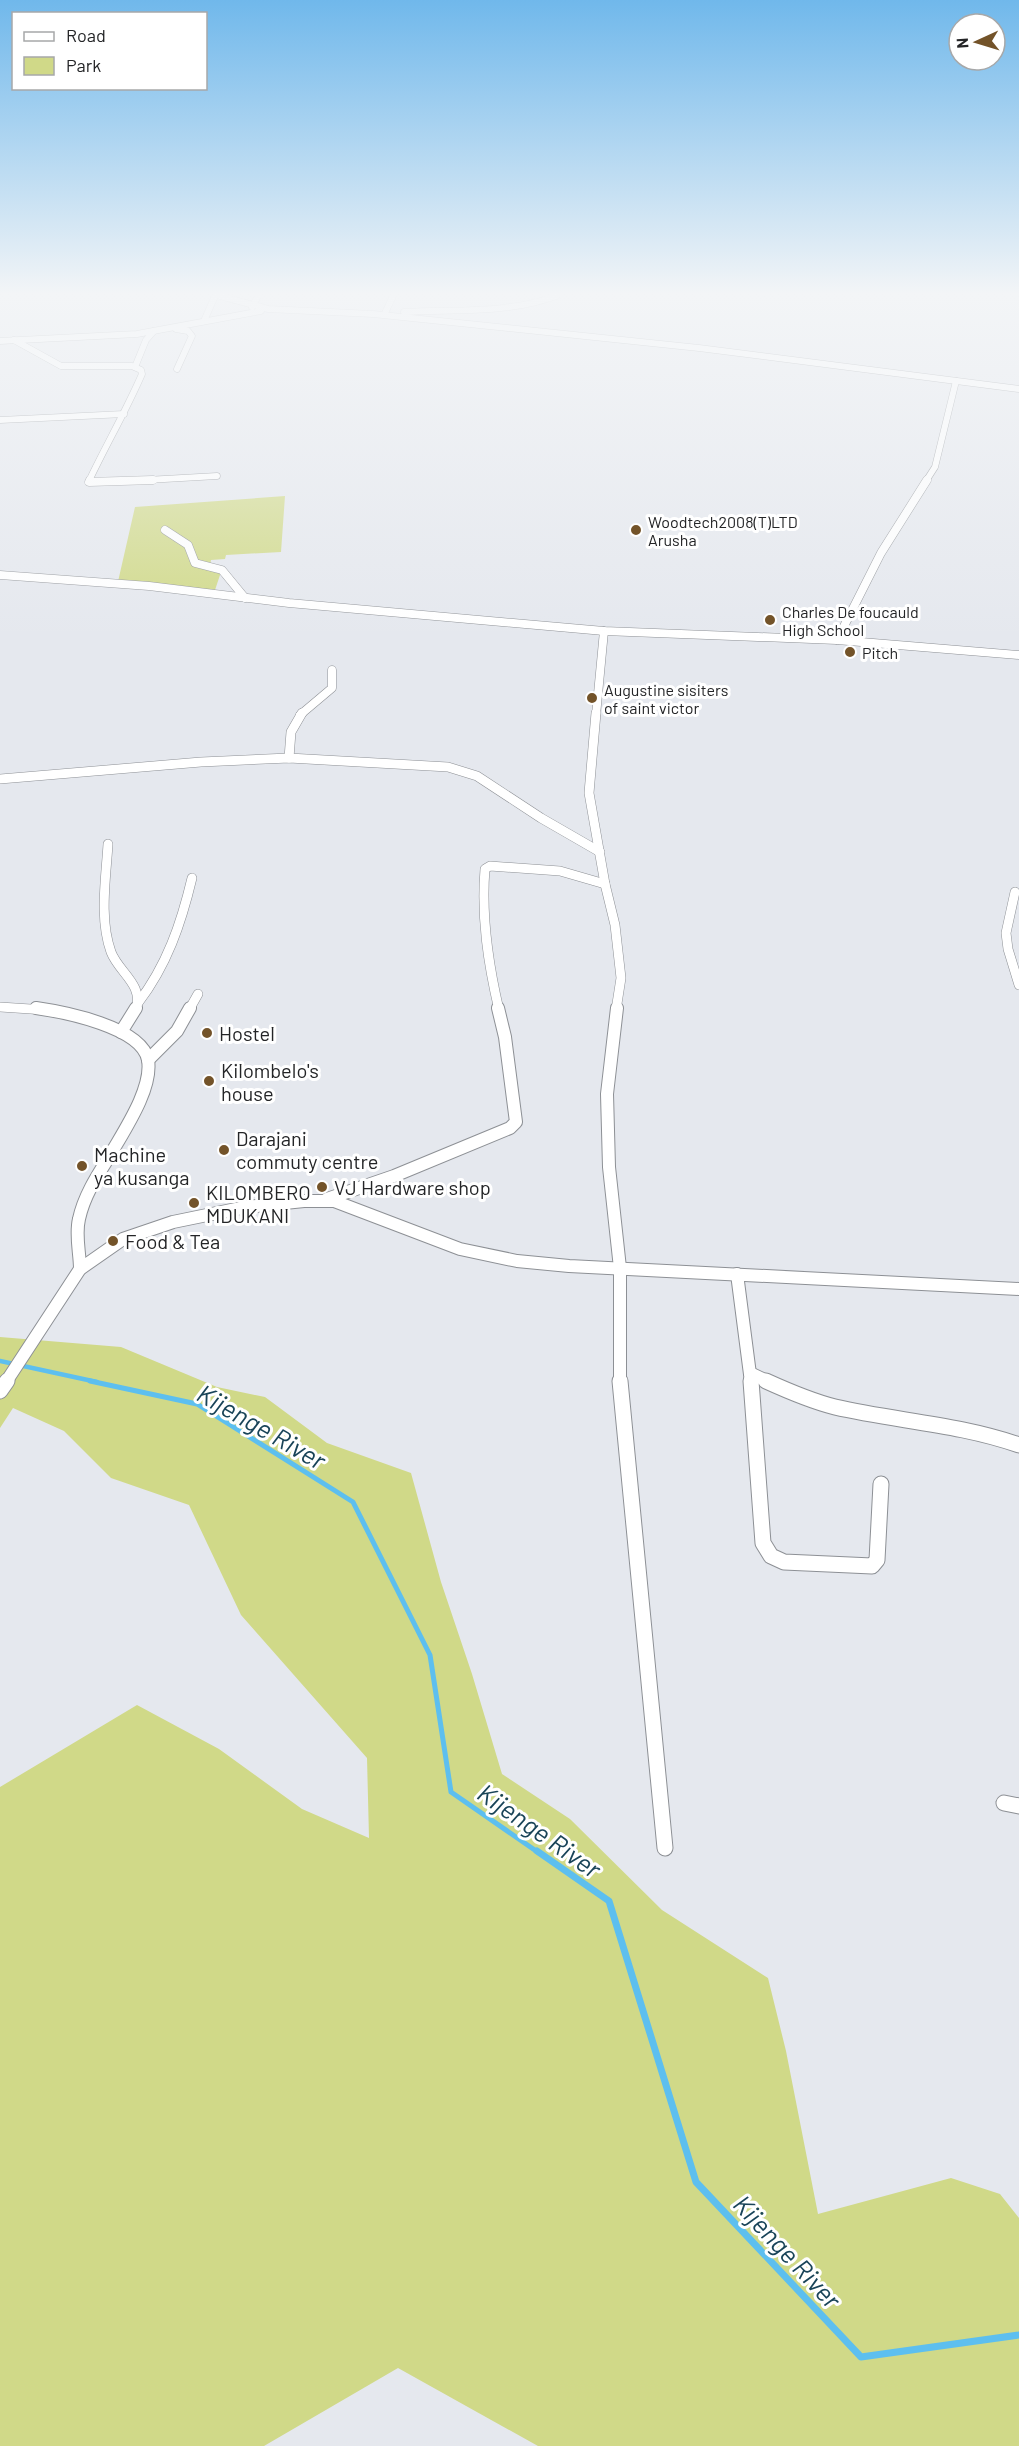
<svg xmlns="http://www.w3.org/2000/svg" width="1019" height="2446" font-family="Barlow,sans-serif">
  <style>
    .green { fill: #d0d988 }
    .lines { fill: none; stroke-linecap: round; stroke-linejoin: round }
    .stream-far2 { stroke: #5dbfef; stroke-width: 4.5 }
    .stream-far1 { stroke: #5dbfef; stroke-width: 5 }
    .stream { stroke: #5dbfef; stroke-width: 7 }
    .minor-far4-casing { stroke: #8d9095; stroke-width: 7 }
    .minor-far3-casing { stroke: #8d9095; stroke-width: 9 }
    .minor-far2-casing { stroke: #8d9095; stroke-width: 10 }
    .minor-far1-casing { stroke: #8d9095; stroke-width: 14 }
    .minor-casing { stroke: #8d9095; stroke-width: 17 }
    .minor-far4 { stroke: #fff; stroke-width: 6 }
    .minor-far3 { stroke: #fff; stroke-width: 8 }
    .minor-far2 { stroke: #fff; stroke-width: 9 }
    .minor-far1 { stroke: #fff; stroke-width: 12 }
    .minor { stroke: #fff; stroke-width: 15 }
    .poi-dot { fill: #735329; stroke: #fff; stroke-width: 2 }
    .labels { text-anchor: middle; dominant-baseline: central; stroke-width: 6; stroke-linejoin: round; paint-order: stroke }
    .far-poi-label { font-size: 16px; fill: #242527; stroke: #fff; text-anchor: start }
    .poi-label { font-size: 20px; fill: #242527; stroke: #fff; text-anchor: start }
    .near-water-label { font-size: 26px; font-style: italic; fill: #194458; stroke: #fff }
  </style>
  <rect width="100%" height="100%" fill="#e5e8ee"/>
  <g class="green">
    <path d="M285,496L281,552L226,555L225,559L211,560L210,566H223L213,596L117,586L135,507Z"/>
    <path d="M0,1337L121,1347L217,1387L265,1397L327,1443L411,1473L441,1582L472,1674L502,1774L570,1819L662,1910L768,1978L786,2051L818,2214L951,2178L1000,2194L1019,2218V2446H538L398,2368L264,2446H0V1787L137,1705L219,1749L302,1809L369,1838L367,1758L241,1615L189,1505L111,1478L64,1431L13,1408L0,1428Z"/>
  </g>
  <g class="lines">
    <path class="stream-far2" d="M0,1361L97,1382"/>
    <path class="stream-far1" d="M90,1381L197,1404L353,1502L430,1655L451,1792L539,1853"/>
    <path class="stream" d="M537,1851L609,1901L696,2182L861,2357L1019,2335"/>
    <g class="minor-far4-casing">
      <g id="minor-far4">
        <path d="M220,296L268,309L373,314L699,348L1019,389"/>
        <path d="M252,307L258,296"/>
        <path d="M404,312C455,309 508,314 556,296"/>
        <path d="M385,313L393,296"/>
        <path d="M204,321L215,296"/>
        <path d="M176,329L188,331L192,336L177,369"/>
        <path d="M14,340L61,366H132L141,370L142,374C126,411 106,445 89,481"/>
        <path d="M0,341L137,334L261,311"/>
        <path d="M135,367L146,340L154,331"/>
        <path d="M0,420L124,414"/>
        <path d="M129,481L217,476"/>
        <path d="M926,481L935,467L956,381"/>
      </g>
    </g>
    <g class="minor-far3-casing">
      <g id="minor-far3">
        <path d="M90,480L89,482L153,480"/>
        <path d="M165,530L188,545L195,563L222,570L245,598"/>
        <path d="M0,575L149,586L289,603L604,631L837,640L1019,655"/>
        <path d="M837,640L881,553L927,480"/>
        <path d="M300,715L332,688V670"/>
        <path d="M596,715L604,631"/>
      </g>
    </g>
    <g class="minor-far2-casing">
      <g id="minor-far2">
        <path d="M596,713L589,793L605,884L615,925L621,978L616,1010"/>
        <path d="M289,758L291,732L302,713"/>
        <path d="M0,779L201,762L289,758L448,767L477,776L541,818L600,852"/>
        <path d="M108,844C106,878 99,919 111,952C119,973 144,984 136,1010"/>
        <path d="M1015,892L1006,933L1008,949L1019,985"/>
        <path d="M138,1003C167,965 181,924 192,878"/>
        <path d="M0,1007L46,1010"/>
        <path d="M189,1010L198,994"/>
        <path d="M499,1010C488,963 481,917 485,869L490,866L560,871L605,884"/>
      </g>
    </g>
    <g class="minor-far1-casing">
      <g id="minor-far1">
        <path d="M36,1008C64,1012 142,1027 148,1060C153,1089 123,1132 109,1157C97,1176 84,1196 79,1219C75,1235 80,1253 80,1269"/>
        <path d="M617,1008L607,1094L609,1167L620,1268V1382"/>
        <path d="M121,1032L136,1008"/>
        <path d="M148,1060L177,1031L190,1008"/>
        <path d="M327,1199L394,1176L510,1128L516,1122L505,1037L498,1008"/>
        <path d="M737,1274L751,1382"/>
        <path d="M750,1373L769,1382"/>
        <path d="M6,1382L80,1269L123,1239L173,1222L246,1207L304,1201H334L460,1249L517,1261L569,1266L1019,1289"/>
      </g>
    </g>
    <g class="minor-casing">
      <g id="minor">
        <path d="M620,1381L665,1848"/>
        <path d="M751,1381L763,1543L771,1556L784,1562L872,1566L877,1560L881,1484"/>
        <path d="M766,1381C788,1391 811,1401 835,1407C896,1421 959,1424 1019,1445"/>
        <path d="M0,1391L7,1381"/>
        <path d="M1004,1803L1019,1806"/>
      </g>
    </g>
    <use href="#minor-far4" class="minor-far4"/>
    <use href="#minor-far3" class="minor-far3"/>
    <use href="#minor-far2" class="minor-far2"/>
    <use href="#minor-far1" class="minor-far1"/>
    <use href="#minor" class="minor"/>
  </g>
  <linearGradient id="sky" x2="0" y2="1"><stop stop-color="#70b8eb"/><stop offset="0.46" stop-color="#f3f5f7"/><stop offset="1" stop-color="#f3f5f7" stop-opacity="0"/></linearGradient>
  <rect width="1019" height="638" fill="url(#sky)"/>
  <g class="poi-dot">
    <circle cx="636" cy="530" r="6"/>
    <circle cx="770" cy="620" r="6"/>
    <circle cx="850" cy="652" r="6"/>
    <circle cx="592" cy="698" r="6"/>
    <circle cx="207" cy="1033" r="6"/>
    <circle cx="209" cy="1081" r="6"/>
    <circle cx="224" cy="1150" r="6"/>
    <circle cx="82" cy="1166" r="6"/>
    <circle cx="322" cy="1187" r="6"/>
    <circle cx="194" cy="1203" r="6"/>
    <circle cx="113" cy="1241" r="6"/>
  </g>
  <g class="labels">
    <g class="far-poi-label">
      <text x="648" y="521">Woodtech2008(T)LTD<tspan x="648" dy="18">Arusha</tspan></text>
      <text x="782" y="611">Charles De foucauld<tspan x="782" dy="18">High School</tspan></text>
      <text x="862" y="652">Pitch</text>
      <text x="604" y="689">Augustine sisiters<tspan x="604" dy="18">of saint victor</tspan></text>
    </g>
    <g class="poi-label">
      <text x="219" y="1033">Hostel</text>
      <text x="221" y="1070">Kilombelo's<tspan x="221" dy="23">house</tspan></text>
      <text x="236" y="1138">Darajani<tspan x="236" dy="23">commuty centre</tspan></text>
      <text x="94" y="1154">Machine<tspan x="94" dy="23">ya kusanga</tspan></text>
      <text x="334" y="1187">VJ Hardware shop</text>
      <text x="206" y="1192">KILOMBERO<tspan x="206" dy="23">MDUKANI</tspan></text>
      <text x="125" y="1241">Food &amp; Tea</text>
    </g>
    <g class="near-water-label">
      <text transform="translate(262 1426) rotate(30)">Kijenge River</text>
      <text transform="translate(540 1830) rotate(35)">Kijenge River</text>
      <text transform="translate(788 2251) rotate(47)">Kijenge River</text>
    </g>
  </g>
  <rect x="12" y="12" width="195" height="78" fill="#ffffff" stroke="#a7a8a9" stroke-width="1.5"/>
  <rect x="24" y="32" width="30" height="9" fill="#ffffff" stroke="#a7a8a9" stroke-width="1.5"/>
  <text x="66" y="42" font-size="18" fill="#242527">Road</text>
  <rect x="24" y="57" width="30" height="18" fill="#d0d988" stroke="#a7a8a9" stroke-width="1.5"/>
  <text x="66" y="72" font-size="18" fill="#242527">Park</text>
  <g transform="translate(977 42) rotate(266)"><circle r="28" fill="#ffffff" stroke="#a7a8a9" stroke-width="1.5"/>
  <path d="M0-4.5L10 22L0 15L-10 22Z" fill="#735329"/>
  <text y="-9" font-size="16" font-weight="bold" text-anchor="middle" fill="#242527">N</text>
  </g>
</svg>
